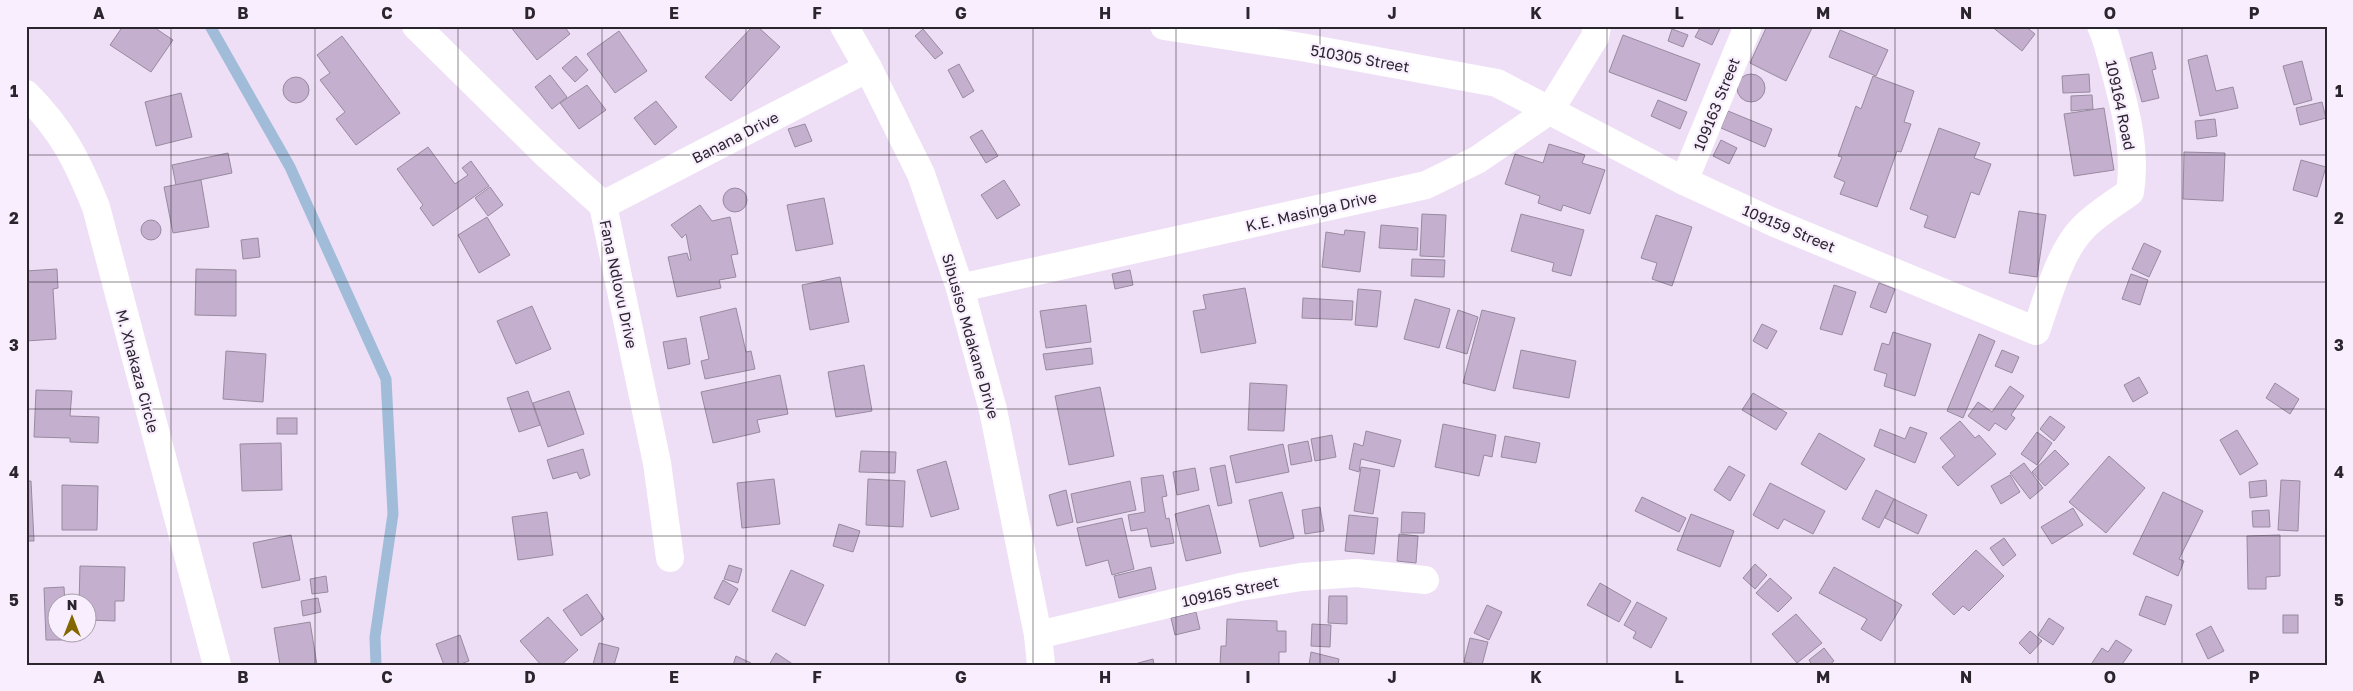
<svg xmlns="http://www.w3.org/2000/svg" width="2353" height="691" font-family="'Golos Text',sans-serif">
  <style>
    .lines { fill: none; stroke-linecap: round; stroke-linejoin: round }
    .stream { stroke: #a1bcd8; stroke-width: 11 }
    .building { fill: #c4afcf; stroke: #988a9f }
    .minor { stroke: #fff; stroke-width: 28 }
    .tertiary { stroke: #fff; stroke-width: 28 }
    .grid { fill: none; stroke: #2b252e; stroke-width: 1; stroke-opacity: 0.55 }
    .labels { text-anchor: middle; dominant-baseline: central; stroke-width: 4.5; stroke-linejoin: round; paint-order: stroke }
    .street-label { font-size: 15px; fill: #2b252e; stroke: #f8eefd }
    .neatline { fill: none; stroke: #2b252e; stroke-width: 2 }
    .grid-label { font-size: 16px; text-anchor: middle; font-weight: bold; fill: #2b252e }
  </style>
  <rect width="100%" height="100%" fill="#eedff6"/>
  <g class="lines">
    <path class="stream" d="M210,26L290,167L386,379L393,514L375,637L376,665"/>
  </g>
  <g class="building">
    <path d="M123,26H152L173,40L151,72L110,45Z"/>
    <path d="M510,26H564L570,34L537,60Z"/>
    <path d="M753,26H757L780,47L731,101L705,77Z"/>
    <path d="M1701,26H1721L1712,45L1695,37Z"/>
    <path d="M1767,26H1813L1786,81L1750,63Z"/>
    <path d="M1991,26H2025L2035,34L2022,51Z"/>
    <path d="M923,29L943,53L935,59L915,36Z"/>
    <path d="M1672,29L1688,35L1683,47L1668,41Z"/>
    <path d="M1840,30L1888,50L1876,76L1829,57Z"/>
    <path d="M619,31L647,71L615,93L587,54Z"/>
    <path d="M1623,35L1700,64L1686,101L1609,72Z"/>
    <path d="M342,36L400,113L356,145L336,119L345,112L320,80L330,73L317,55Z"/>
    <path d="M2152,52L2156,69L2152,70L2159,98L2142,102L2130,58Z"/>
    <path d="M2207,55L2216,91L2233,87L2238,108L2200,116L2188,60Z"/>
    <path d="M576,56L588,70L575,82L562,68Z"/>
    <path d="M2302,61L2312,100L2294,105L2283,66Z"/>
    <path d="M959,64L974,91L963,98L948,70Z"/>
    <path d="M2089,74L2090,92L2063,93L2062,76Z"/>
    <circle cx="1751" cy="88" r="14"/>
    <path d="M550,75L567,97L552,109L535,87Z"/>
    <path d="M1873,76L1914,91L1904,122L1911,124L1901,152L1897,151L1877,207L1840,194L1845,182L1834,177L1842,157L1838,156L1856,106L1861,109Z"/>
    <circle cx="296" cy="90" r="13"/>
    <path d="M587,85L606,110L579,129L560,103Z"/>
    <path d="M181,93L192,137L156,146L145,102Z"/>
    <path d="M2092,95L2093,109L2071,111V96Z"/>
    <path d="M1658,100L1687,112L1680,129L1651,116Z"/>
    <path d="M656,101L677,127L655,145L634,118Z"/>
    <path d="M2322,102L2326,118L2300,125L2296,108Z"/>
    <path d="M2104,108L2114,170L2074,176L2064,114Z"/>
    <path d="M1728,111L1772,129L1765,147L1721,128Z"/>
    <path d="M2215,119L2217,136L2197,139L2195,121Z"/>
    <path d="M805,124L812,141L795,147L788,129Z"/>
    <path d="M1939,128L1980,143L1974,158L1991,164L1979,195L1971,192L1955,238L1924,227L1928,216L1910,209Z"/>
    <path d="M982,130L998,156L986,163L970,137Z"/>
    <path d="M1721,140L1737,148L1729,164L1713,156Z"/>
    <path d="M1549,144L1585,155L1582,163L1605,170L1590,214L1563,205L1561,211L1538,203L1540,196L1505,184L1515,154L1543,163Z"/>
    <path d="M428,147L455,184L468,175L462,168L471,161L489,186L433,226L420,208L423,205L397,169Z"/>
    <path d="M2184,152L2225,153L2223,201L2183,199Z"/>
    <path d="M228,153L232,173L176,185L172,165Z"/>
    <path d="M2301,160L2326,167L2317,197L2293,190Z"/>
    <path d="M201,180L209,227L173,233L164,187Z"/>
    <path d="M1004,180L1020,205L997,219L981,195Z"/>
    <path d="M490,187L503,205L488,216L475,198Z"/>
    <circle cx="735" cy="200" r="12"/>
    <path d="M824,198L833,244L796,251L787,205Z"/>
    <path d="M700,205L712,221L730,217L738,254L731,255L736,277L719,280L721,288L677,297L668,257L687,253L689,260H691L686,234L682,238L671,225Z"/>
    <path d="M2019,211L2046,215L2037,277L2009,273Z"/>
    <path d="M1422,214L1446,215L1444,257L1420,256Z"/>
    <path d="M1521,214L1584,230L1571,276L1552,271L1554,263L1511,251Z"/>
    <path d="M1656,215L1692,227L1672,286L1652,279L1657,263L1641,258Z"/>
    <path d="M487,217L510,255L479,273L458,235Z"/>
    <circle cx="151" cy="230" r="10"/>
    <path d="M1381,225L1418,228L1417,250L1379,248Z"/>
    <path d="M1345,230L1365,232L1360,272L1322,267L1326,232L1344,235Z"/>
    <path d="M258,238L260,257L243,259L241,240Z"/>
    <path d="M2144,243L2161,251L2149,277L2132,269Z"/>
    <path d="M1412,259L1445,260L1444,277L1411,276Z"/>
    <path d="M57,269L58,288L53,289L56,339L26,341V271Z"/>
    <path d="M196,269L236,270V316L195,315Z"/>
    <path d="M1130,270L1133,285L1115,289L1112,274Z"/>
    <path d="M2131,274L2148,280L2140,305L2122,299Z"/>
    <path d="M840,277L849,322L810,330L802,285Z"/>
    <path d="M1879,283L1895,289L1886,313L1870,307Z"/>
    <path d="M1834,285L1856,292L1842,335L1820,329Z"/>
    <path d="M1245,288L1256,343L1201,353L1193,311L1206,309L1203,295Z"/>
    <path d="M1358,289L1381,291L1377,327L1355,325Z"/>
    <path d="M1303,298L1353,301L1352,320L1302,318Z"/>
    <path d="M1415,299L1450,309L1439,348L1404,339Z"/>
    <path d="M1086,305L1091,342L1046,348L1040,311Z"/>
    <path d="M532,306L551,349L516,364L497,321Z"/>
    <path d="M736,308L746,352L751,351L755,369L705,379L701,361L709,359L700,317Z"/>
    <path d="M1458,310L1478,317L1467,354L1446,348Z"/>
    <path d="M1482,310L1515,318L1495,391L1463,383Z"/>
    <path d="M1762,324L1777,331L1767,349L1753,341Z"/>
    <path d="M1893,332L1931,344L1915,396L1884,386L1887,374L1874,370L1882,343L1889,345Z"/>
    <path d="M1979,334L1995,341L1963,418L1947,411Z"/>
    <path d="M686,338L690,364L668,369L663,342Z"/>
    <path d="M1091,348L1093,364L1046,370L1043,354Z"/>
    <path d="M1521,350L1576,361L1569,398L1513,388Z"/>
    <path d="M2002,350L2019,357L2012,373L1995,366Z"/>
    <path d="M226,351L266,354L263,402L223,399Z"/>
    <path d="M864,365L872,411L836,417L828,372Z"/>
    <path d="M780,375L788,414L757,420L760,432L713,443L701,392Z"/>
    <path d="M2139,377L2148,393L2133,402L2124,385Z"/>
    <path d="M1250,383L1287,385L1284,431L1248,430Z"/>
    <path d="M2275,383L2299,399L2290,414L2266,398Z"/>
    <path d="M2010,386L2024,396L2011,415L2015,418L2006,430L1995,423L1989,431L1968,416L1978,402L1992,412Z"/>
    <path d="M1100,387L1114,456L1069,465L1055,396Z"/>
    <path d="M36,390L72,391L70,416L99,417L98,443L70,442V438L34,437Z"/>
    <path d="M528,391L540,425L519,432L507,398Z"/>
    <path d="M569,391L584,434L548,447L533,403Z"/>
    <path d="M1753,393L1787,413L1776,430L1742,410Z"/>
    <path d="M2050,416L2065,427L2054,441L2040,429Z"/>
    <rect x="277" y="418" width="20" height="16"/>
    <path d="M1960,421L1975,438L1979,435L1996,454L1958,486L1942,467L1955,456L1940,438Z"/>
    <path d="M1443,424L1496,435L1492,457L1484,455L1479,476L1435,467Z"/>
    <path d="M1910,427L1927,433L1915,463L1874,446L1880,429L1905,439Z"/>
    <path d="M2237,430L2258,464L2240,475L2220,440Z"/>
    <path d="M1366,431L1401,440L1394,467L1361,459L1359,472L1349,469L1354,443L1363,446Z"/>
    <path d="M2037,432L2052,443L2037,465L2021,454Z"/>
    <path d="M1819,433L1865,459L1846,490L1801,464Z"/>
    <path d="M1332,435L1336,457L1315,461L1311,439Z"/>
    <path d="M1505,436L1540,443L1536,463L1501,457Z"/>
    <path d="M1308,441L1312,461L1291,465L1288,445Z"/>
    <path d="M281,443L282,490L242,491L240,444Z"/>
    <path d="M1283,444L1289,472L1236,483L1230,456Z"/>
    <path d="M583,449L590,475L580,479L577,472L553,479L547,460Z"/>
    <path d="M2055,450L2069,464L2045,486L2032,472Z"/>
    <path d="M861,451L896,452L895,473L859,472Z"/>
    <path d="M2109,456L2145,488L2106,533L2069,502Z"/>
    <path d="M946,461L959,509L931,517L917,470Z"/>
    <path d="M2024,463L2043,488L2030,499L2010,473Z"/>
    <path d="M1225,465L1232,503L1218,506L1210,468Z"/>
    <path d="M1729,466L1745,475L1730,501L1714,490Z"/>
    <path d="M1361,467L1380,470L1373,514L1354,511Z"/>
    <path d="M1195,468L1199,490L1177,495L1173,472Z"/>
    <path d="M1163,475L1167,496L1162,497L1166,519L1169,518L1174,543L1151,547L1147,528L1131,531L1128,515L1145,512L1141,478Z"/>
    <path d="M2010,475L2020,492L2001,504L1991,486Z"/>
    <path d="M774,479L780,524L742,528L737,483Z"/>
    <path d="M868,479L905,481L903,527L866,525Z"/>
    <path d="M2266,480L2267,496L2250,498L2249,482Z"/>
    <path d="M2281,480L2300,481L2298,531L2278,530Z"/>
    <path d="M26,481H31L34,541H26Z"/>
    <path d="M1130,481L1136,510L1077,523L1071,494Z"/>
    <path d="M1770,483L1825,511L1813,534L1784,519L1778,529L1753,515Z"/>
    <path d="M62,485L98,486L97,530H62Z"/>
    <path d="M1066,490L1073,522L1057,526L1049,495Z"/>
    <path d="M1876,490L1894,499L1879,528L1862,519Z"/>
    <path d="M1282,492L1294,538L1260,547L1249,500Z"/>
    <path d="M2163,492L2203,511L2179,559L2184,561L2178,576L2133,554Z"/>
    <path d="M1642,497L1686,518L1679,532L1635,511Z"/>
    <path d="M1894,499L1927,515L1918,534L1885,518Z"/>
    <path d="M1209,505L1221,553L1186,561L1175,514Z"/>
    <path d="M1320,507L1324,531L1305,534L1302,510Z"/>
    <path d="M2073,508L2083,525L2052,544L2041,527Z"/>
    <path d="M2269,510L2270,527H2253L2252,511Z"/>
    <path d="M547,512L553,555L518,560L512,517Z"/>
    <path d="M1402,512L1425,513L1424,533H1401Z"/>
    <path d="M1691,514L1734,531L1720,567L1677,550Z"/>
    <path d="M1349,515L1378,518L1374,554L1345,551Z"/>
    <path d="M1122,518L1134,569L1112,575L1108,560L1086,566L1077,528Z"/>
    <path d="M839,524L860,531L853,552L833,546Z"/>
    <path d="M1399,534L1418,536L1416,563L1397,561Z"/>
    <path d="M291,535L300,580L262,588L253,543Z"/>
    <path d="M2280,535V576L2266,577V589H2248L2247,536Z"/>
    <path d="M2004,538L2016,555L2003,566L1990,548Z"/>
    <path d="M1976,550L2004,576L1969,611L1963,606L1954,615L1932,594Z"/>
    <path d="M1755,564L1767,575L1755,589L1743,578Z"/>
    <path d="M729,565L742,569L738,583L724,579Z"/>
    <path d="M80,566L125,567L124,601H115V621L88,620V604H79Z"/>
    <path d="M1151,567L1156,589L1119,598L1114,576Z"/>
    <path d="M1834,567L1902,605L1881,641L1861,629L1867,619L1819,593Z"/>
    <path d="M791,570L824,585L805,626L772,611Z"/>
    <path d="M326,576L328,592L312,594L310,579Z"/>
    <path d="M1770,578L1792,598L1778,612L1756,593Z"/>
    <path d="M723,580L738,589L729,605L714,598Z"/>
    <path d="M1600,583L1631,601L1619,622L1587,605Z"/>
    <path d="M64,587L65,604H58V634H66V640H46L44,588Z"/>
    <path d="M587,594L604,619L581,636L563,610Z"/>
    <path d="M1329,596H1347V624L1328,623Z"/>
    <path d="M2146,596L2172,605L2165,625L2139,615Z"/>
    <path d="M318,598L321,612L303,616L301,601Z"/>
    <path d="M1637,602L1667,618L1651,648L1633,638L1636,632L1624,625Z"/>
    <path d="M1487,605L1502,612L1489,640L1474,633Z"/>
    <path d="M1196,612L1200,629L1175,635L1171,618Z"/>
    <path d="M1796,614L1822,643L1797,663L1772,634Z"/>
    <rect x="2283" y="615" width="15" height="18"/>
    <path d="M548,617L578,650L561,665H541L520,641Z"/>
    <path d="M2049,618L2064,628L2053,645L2038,635Z"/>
    <path d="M1227,619L1277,621V631H1286V652H1279V665H1220L1221,646H1226Z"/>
    <path d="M310,622L317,665H280L274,628Z"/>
    <path d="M1312,624L1331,625L1330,647L1311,646Z"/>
    <path d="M2211,626L2224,651L2208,659L2196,634Z"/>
    <path d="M2030,631L2042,641L2030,654L2019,643Z"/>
    <path d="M460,635L469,661L458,665H444L436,644Z"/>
    <path d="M1470,638L1488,642L1482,665L1464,662Z"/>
    <path d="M2116,640L2132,650L2123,663L2125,665H2095L2092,663L2102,648L2108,652Z"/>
    <path d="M599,643L619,648L614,665L593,664Z"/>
    <path d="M1824,648L1834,661L1829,665H1812L1809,660Z"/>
    <path d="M1311,652L1339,659L1338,665H1309Z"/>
    <path d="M776,653L794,665H769Z"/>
    <path d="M736,656L751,663L750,665H733Z"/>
    <path d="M1153,659L1154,665H1131Z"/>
  </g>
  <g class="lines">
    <g class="minor">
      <path d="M416,26L546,154L603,205L657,463L670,558"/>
      <path d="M1164,26L1301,47L1497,83L1684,181L1775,223L2036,331C2047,300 2059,253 2082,229C2096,214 2114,204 2130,192C2137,149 2124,104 2113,63C2109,51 2107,38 2101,26"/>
      <path d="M26,94C62,130 77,160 96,207L217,665"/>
      <path d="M1684,181L1748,26"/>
      <path d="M603,205L868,68"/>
      <path d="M960,288L1426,185L1477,160L1550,110L1595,37L1597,26"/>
      <path d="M1038,635L1240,587L1301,577L1356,573L1425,580"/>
    </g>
    <path class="tertiary" d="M844,26L868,68L921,174L960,288L993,410L1038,635L1041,665"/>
  </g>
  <path class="grid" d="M171,26V665M315,26V665M458,26V665M602,26V665M746,26V665M889,26V665M1033,26V665M1176,26V665M1320,26V665M1464,26V665M1607,26V665M1751,26V665M1895,26V665M2038,26V665M2182,26V665M26,155H2327M26,282H2327M26,409H2327M26,536H2327"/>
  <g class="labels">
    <g class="street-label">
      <text transform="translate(1360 58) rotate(10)">510305 Street</text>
      <text transform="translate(1716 104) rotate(-68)">109163 Street</text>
      <text transform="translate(2121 105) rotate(78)">109164 Road</text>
      <text transform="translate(735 137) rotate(-27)">Banana Drive</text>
      <text transform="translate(1311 211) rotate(-13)">K.E. Masinga Drive</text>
      <text transform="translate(1789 228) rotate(23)">109159 Street</text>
      <text transform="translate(619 284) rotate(78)">Fana Ndlovu Drive</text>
      <text transform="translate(971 336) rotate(74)">Sibusiso Mdakane Drive</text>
      <text transform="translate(138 371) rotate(75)">M. Xhakaza Circle</text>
      <text transform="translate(1230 591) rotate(-12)">109165 Street</text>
    </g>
  </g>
  <rect width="2353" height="691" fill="none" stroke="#f8eefd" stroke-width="55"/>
  <g transform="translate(72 618)"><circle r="24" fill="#f8eefd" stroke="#a69eaa"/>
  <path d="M0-4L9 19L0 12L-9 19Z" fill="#846700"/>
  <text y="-8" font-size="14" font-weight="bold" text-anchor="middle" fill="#2b252e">N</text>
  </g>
  <rect x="28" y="28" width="2298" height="636" class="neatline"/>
  <g class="grid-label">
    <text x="99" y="19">A</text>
    <text x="243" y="19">B</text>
    <text x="387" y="19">C</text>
    <text x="530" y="19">D</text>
    <text x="674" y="19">E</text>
    <text x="817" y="19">F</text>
    <text x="961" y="19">G</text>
    <text x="1105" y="19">H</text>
    <text x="1248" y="19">I</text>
    <text x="1392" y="19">J</text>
    <text x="1536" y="19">K</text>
    <text x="1679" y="19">L</text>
    <text x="1823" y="19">M</text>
    <text x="1966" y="19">N</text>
    <text x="2110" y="19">O</text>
    <text x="2254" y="19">P</text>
    <text x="14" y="97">1</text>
    <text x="2339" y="97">1</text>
    <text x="14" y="224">2</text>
    <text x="2339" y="224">2</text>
    <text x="14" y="351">3</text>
    <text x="2339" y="351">3</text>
    <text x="14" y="478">4</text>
    <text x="2339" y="478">4</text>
    <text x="14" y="606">5</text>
    <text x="2339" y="606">5</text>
    <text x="99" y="683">A</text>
    <text x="243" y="683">B</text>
    <text x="387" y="683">C</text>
    <text x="530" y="683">D</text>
    <text x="674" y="683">E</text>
    <text x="817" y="683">F</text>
    <text x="961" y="683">G</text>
    <text x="1105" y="683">H</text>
    <text x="1248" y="683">I</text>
    <text x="1392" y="683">J</text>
    <text x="1536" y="683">K</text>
    <text x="1679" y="683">L</text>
    <text x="1823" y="683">M</text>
    <text x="1966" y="683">N</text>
    <text x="2110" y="683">O</text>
    <text x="2254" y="683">P</text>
  </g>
</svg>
